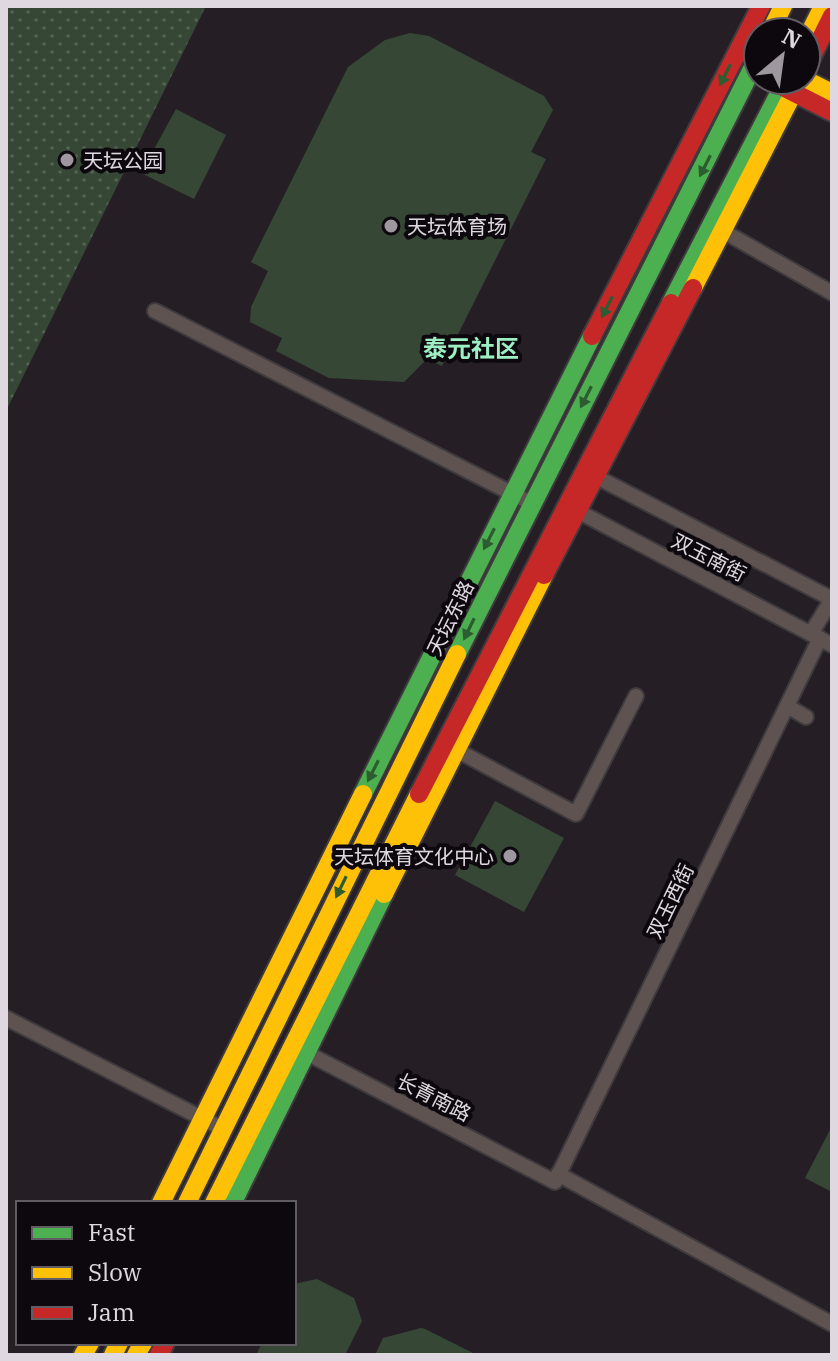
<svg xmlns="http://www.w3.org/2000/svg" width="838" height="1361" font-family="'IBM Plex Serif','Noto Sans SC',serif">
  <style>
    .park { fill: url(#park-dots) }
    .garden { fill: #364835 }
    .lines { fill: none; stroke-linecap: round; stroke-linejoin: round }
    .street-casing { stroke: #3e3a3e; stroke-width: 18 }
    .fast-casing { stroke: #3e3a3e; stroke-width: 22 }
    .slow-casing { stroke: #3e3a3e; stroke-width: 22 }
    .jam-casing { stroke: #3e3a3e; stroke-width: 22 }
    .street { stroke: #5f5351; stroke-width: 14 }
    .fast { stroke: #4caf50; stroke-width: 18 }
    .slow { stroke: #ffc107; stroke-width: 18 }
    .jam { stroke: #c62828; stroke-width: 18 }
    .oneway { fill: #2c5c2f }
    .poi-dot { fill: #9f979f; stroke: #0d080e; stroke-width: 3 }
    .labels { text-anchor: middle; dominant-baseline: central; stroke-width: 8; stroke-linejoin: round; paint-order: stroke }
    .poi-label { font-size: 20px; fill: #e0d8e1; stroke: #0d080e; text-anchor: start }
    .street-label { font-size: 20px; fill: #e0d8e1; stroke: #0d080e }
    .quarter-label { font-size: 24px; font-weight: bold; fill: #9deec3; stroke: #0d080e }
  </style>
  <defs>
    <pattern id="park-dots" width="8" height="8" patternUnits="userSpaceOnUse" patternTransform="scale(2)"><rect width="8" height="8" fill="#364835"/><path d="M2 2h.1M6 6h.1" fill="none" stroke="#536252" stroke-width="1.8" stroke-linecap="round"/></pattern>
  </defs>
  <rect width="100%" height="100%" fill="#251f25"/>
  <path class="park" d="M6,6H206L6,411Z"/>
  <g class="garden">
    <path d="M410,33L429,36L544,96L553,110L531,152L546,159L442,366L427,359L404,382L329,378L276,351L282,338L250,322L251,307L268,271L251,262L348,67L385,40Z"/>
    <path d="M176,109L226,135L194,199L141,173Z"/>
    <path d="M495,801L564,838L524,912L455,875Z"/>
    <path d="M832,1126V1192L805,1178Z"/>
    <path d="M317,1279L354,1298L362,1321L345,1355H256L262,1343H294V1284Z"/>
    <path d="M421,1328L425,1329L477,1355H375L383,1338Z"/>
  </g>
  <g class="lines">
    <g class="street-casing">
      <g id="street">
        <path d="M714,226L832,293"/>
        <path d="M155,311L531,503"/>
        <path d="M589,473L830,598"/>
        <path d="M568,506L832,645"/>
        <path d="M812,632L832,599"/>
        <path d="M787,706L806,717"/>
        <path d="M447,745L576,814L636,696"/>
        <path d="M6,1018L223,1129"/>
        <path d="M297,1048L555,1182L820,638"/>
        <path d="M558,1174L832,1324"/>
      </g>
    </g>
    <g class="fast-casing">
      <g id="fast">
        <path d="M671,303L786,80"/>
        <path d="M457,654L758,57"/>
        <path d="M363,794L592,336"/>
        <path d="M235,1198L384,894"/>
      </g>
    </g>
    <g class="slow-casing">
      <g id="slow">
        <path d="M770,32L783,6"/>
        <path d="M806,40L823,6"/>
        <path d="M806,80L832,93"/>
        <path d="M693,288L800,80"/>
        <path d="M384,894L544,575"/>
        <path d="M161,1203L363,794"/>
        <path d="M187,1203L457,654"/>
        <path d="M214,1203L419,794"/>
        <path d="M83,1355L90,1343"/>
        <path d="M113,1355L119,1343"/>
        <path d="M136,1355L143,1343"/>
      </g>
    </g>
    <g class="jam-casing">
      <g id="jam">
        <path d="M806,68L832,16"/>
        <path d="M769,80L832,112"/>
        <path d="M592,336L761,6"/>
        <path d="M544,575L693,288"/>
        <path d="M419,794L671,303"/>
        <path d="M159,1355L165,1343"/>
      </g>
    </g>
    <use href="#street" class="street"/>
    <use href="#fast" class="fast"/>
    <use href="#slow" class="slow"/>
    <use href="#jam" class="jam"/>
  </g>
  <defs><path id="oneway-solid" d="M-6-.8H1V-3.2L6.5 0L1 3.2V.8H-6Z" transform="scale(2)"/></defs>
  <g class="oneway">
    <use href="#oneway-solid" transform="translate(725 75) rotate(117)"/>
    <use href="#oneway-solid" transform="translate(705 166) rotate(117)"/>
    <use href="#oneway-solid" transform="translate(607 307) rotate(117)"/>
    <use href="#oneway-solid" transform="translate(586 397) rotate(117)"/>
    <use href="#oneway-solid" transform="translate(489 539) rotate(117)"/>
    <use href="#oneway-solid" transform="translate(469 629) rotate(116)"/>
    <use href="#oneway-solid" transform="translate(373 771) rotate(117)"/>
    <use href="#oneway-solid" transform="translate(341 887) rotate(116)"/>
  </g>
  <g class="poi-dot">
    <circle cx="67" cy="160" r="8"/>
    <circle cx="391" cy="226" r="8"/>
    <circle cx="510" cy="856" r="8"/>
  </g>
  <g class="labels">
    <g class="poi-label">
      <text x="83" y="160">天坛公园</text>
      <text x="407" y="226">天坛体育场</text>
      <text x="494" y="856" text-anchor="end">天坛体育文化中心</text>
    </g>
    <g class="street-label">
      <text transform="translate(709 557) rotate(27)">双玉南街</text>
      <text transform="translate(450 618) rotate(-64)">天坛东路</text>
      <text transform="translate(670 901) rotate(-64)">双玉西街</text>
      <text transform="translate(434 1097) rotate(27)">长青南路</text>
    </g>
    <g class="quarter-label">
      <text x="471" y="348">泰元社区</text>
    </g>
  </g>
  <rect width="838" height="1361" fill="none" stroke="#e0d8e1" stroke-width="16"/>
  <rect x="16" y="1201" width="280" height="144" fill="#0d080e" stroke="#615b62" stroke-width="2"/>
  <rect x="32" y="1227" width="40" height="12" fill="#4caf50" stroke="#615b62" stroke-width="2"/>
  <text x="88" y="1241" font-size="24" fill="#e0d8e1">Fast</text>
  <rect x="32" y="1267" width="40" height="12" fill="#ffc107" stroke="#615b62" stroke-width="2"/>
  <text x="88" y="1281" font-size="24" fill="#e0d8e1">Slow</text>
  <rect x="32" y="1307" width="40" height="12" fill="#c62828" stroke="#615b62" stroke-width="2"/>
  <text x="88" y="1321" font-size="24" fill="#e0d8e1">Jam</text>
  <g transform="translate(782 56) rotate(29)"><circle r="38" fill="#0d080e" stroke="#615b62" stroke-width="2"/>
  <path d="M0-6L14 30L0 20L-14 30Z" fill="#9f979f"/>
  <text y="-12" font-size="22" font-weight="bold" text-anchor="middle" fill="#e0d8e1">N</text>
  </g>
</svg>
